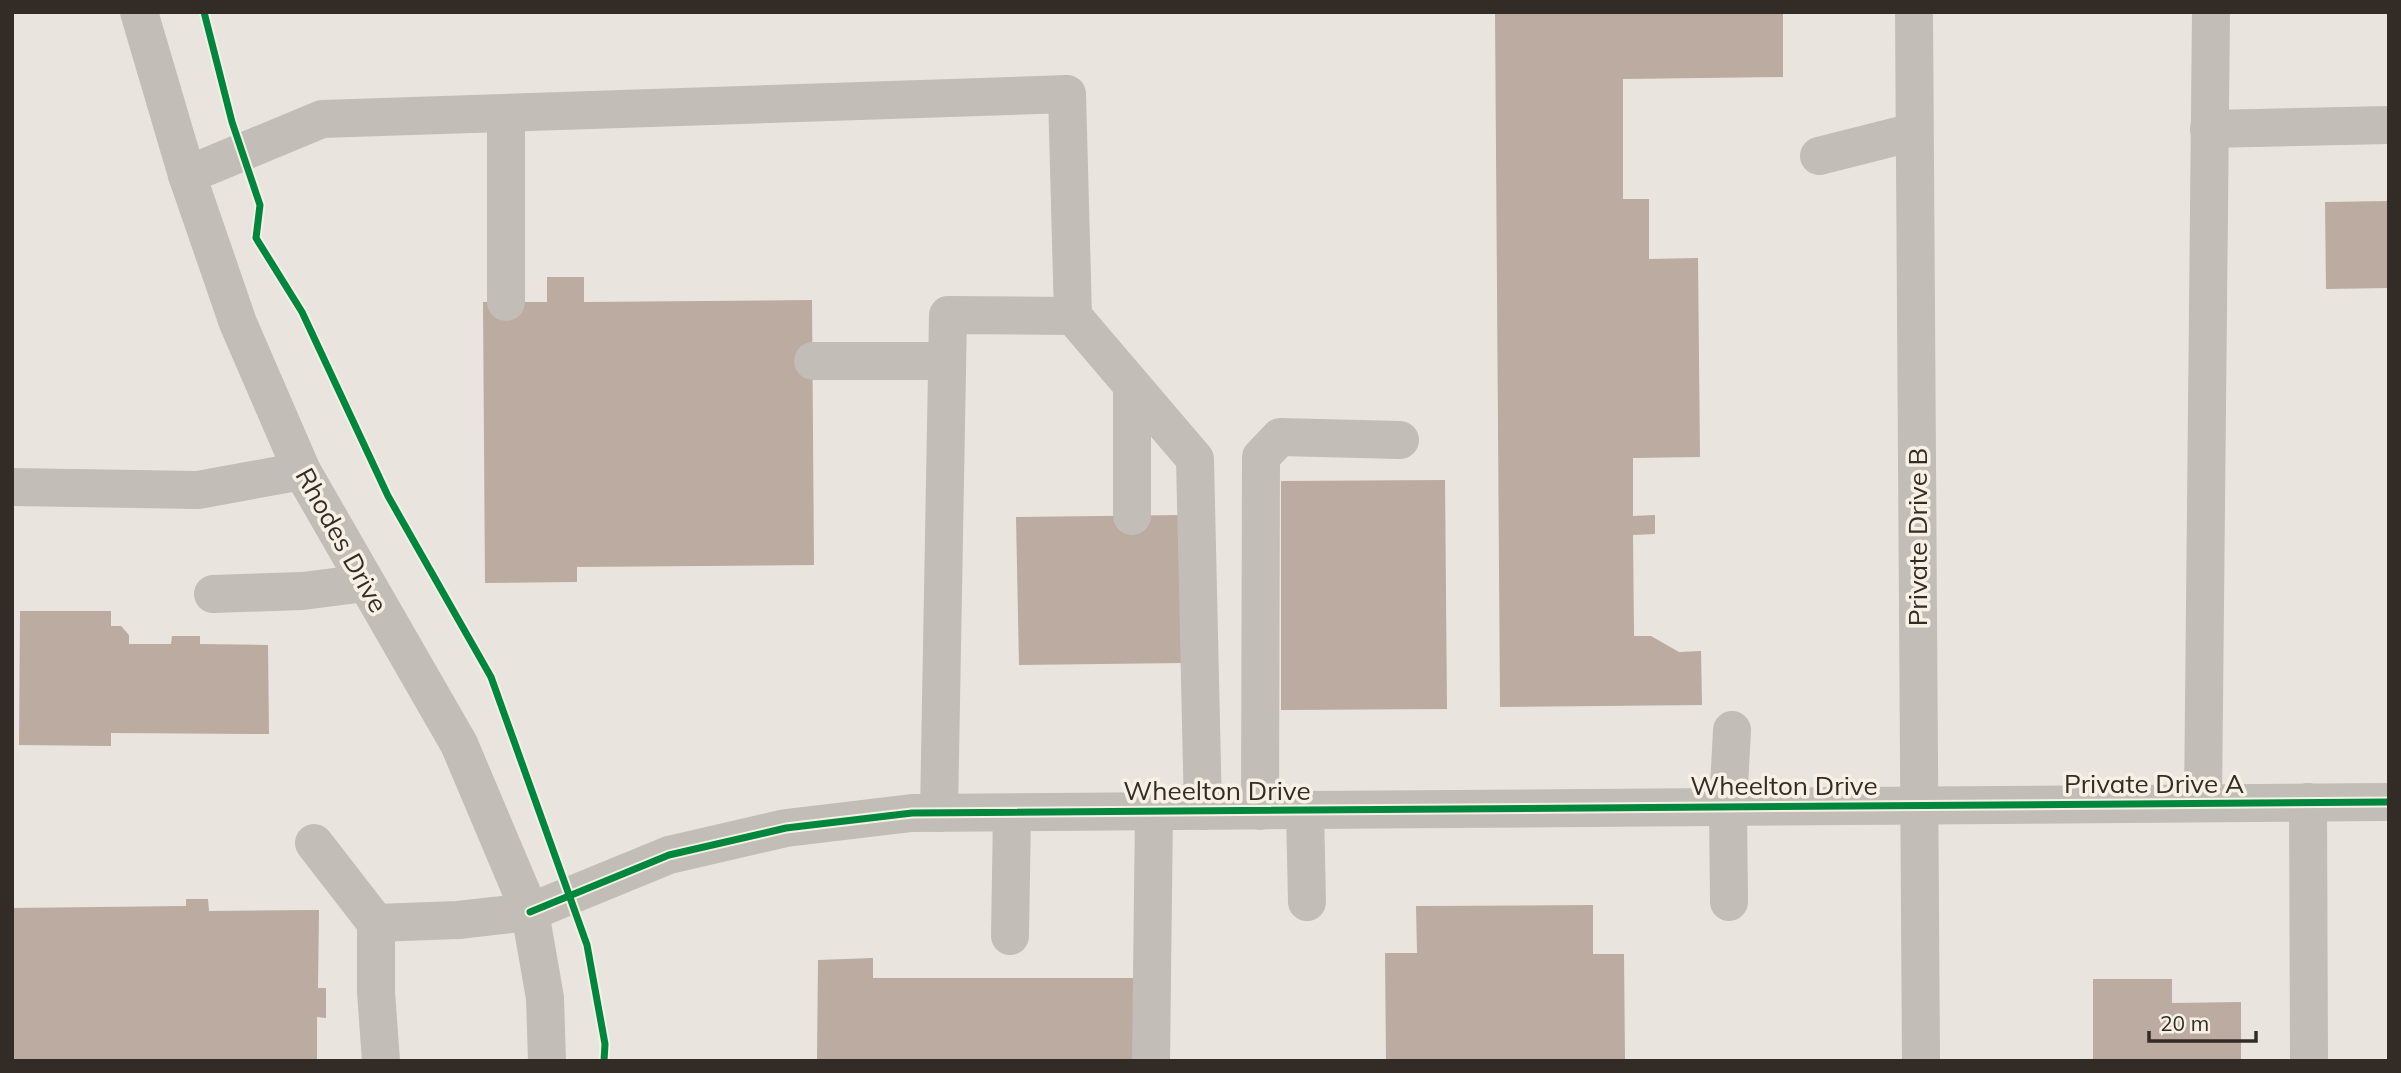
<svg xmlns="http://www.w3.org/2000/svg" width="2401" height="1073" font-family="Mulish,sans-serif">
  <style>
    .building { fill: #bbaba1 }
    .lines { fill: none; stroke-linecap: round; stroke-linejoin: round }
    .minor { stroke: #c2bdb7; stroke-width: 38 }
    .cycleway-casing { stroke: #f7f0e5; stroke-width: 11 }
    .cycleway { stroke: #00873e; stroke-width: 7 }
    .labels { text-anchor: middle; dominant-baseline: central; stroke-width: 7; stroke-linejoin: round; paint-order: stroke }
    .street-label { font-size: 26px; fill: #322b26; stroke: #f7f0e5 }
  </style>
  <rect width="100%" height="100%" fill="#e9e5de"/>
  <g class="building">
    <path d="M1495,12H1783V77L1623,79V199H1649V259L1698,258L1700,457L1633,458V516L1655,515V534L1633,535L1634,636H1651L1679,652L1701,651L1702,705L1500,707Z"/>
    <path d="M2389,201V288L2326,289L2325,202Z"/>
    <path d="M547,277H584V302L812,300L814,565L577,567V582L485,583L483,302H547Z"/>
    <path d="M1445,480L1447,709L1281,710V481Z"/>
    <path d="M1182,515L1184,663L1019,665L1016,517Z"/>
    <path d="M20,611H111V626H121L129,635V644H171L172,636H200V644L268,645L269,734L111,733V746L19,745Z"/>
    <path d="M186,899H208L209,911L319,910L318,988H326V1018L317,1017V1061H12V908L186,906Z"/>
    <path d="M1593,905V954H1624L1625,1061H1386L1385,953H1417L1416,906Z"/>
    <path d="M873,958V978H1133V1061H817L818,960Z"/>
    <path d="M2093,979H2172V1003L2241,1002V1061H2093Z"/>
  </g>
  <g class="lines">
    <g class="minor">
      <path d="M139,12L187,175L238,323L302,471L459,744L530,912L545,998L547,1061"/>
      <path d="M1914,12L1921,1061"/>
      <path d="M506,113V302"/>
      <path d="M2209,129L2389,125"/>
      <path d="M1819,156L1914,132"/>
      <path d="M187,175L322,119L1067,94L1073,316L1195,459L1203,811"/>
      <path d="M813,361H947"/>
      <path d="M12,487L198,490L302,471"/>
      <path d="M1132,516V386"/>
      <path d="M213,594L303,591L365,583"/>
      <path d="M2308,802L2309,1061"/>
      <path d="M2203,803L2211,12"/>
      <path d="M1305,810L1307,902"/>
      <path d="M1260,811L1261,457L1280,437L1400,440"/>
      <path d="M939,813L948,315L1073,316"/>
      <path d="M314,843L376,923L458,920L530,912L669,855L786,828L912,813L2389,802"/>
      <path d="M1729,902L1728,806L1732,730"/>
      <path d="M376,923V992L381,1061"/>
      <path d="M1010,936L1012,813"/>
      <path d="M1151,1061L1154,811"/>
    </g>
    <g class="cycleway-casing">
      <g id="cycleway">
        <path d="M204,12L232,122L260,205L256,238L302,312L388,496L491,677L587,945L605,1044L604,1061"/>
        <path d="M530,912L669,855L786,828L912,813L2389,802"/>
      </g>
    </g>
    <use href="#cycleway" class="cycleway"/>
  </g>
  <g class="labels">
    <g class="street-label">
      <text transform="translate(1917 537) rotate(-90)">Private Drive B</text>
      <text transform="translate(342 540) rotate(61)">Rhodes Drive</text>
      <text x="2154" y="783">Private Drive A</text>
      <text x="1784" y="785">Wheelton Drive</text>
      <text x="1217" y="790">Wheelton Drive</text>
    </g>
  </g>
  <rect width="2401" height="1073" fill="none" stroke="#322b26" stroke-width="28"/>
  <path d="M2149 1031v10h107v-10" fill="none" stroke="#322b26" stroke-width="3.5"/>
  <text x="2160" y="1031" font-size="21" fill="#322b26" stroke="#f7f0e5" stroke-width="5" paint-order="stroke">20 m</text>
</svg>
